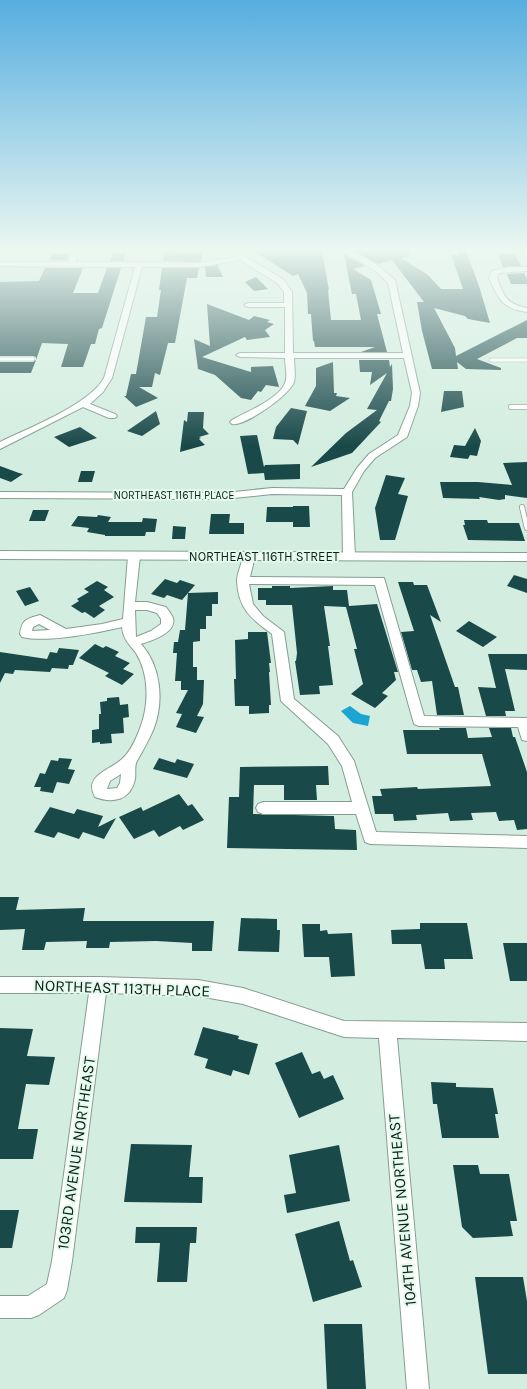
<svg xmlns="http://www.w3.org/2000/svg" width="527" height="1389" font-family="Karla,sans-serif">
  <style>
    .built { fill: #c1e3d2 }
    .water { fill: #1ca4d3 }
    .building { fill: #1a494a }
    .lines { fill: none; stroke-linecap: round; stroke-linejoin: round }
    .service-far1-casing { stroke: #859e92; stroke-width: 4.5 }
    .service-casing { stroke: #859e92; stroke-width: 6 }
    .minor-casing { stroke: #859e92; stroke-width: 2 }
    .tertiary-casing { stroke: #859e92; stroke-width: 2 }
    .service-far1 { stroke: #fff; stroke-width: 3.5 }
    .service { stroke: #fff; stroke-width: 4.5 }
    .minor { fill: #fff; fill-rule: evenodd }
    .tertiary { fill: #fff; fill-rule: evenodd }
    .labels { text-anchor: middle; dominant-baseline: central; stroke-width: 4; stroke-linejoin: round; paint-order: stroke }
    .far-street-label { font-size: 11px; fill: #141d19; stroke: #e1fbed }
    .street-label { font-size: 13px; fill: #141d19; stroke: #e1fbed }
    .near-street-label { font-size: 16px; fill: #141d19; stroke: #e1fbed }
  </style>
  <rect width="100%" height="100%" fill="#d3eee0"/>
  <path class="built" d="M0,267L77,268L0,311Z"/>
  <path class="water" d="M350,706L361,714L370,716L368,726L353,723L341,711Z"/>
  <g class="building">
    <path d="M165,251H176V253L203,251L201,261L199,262L163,261Z"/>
    <path d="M254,251H322L329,290H328L331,320H361L356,294H352L344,254L365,266L353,269L371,280L381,314H377L387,352H361L375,347H315L314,341H313L311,314H308L307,293L298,274L293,276Z"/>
    <path d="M354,251H409V256L401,258L428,275L441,289H463L451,254L459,256V251H466L479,286L490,323L468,319L465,316L434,308L455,348L456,356L527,320V338H517L477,359L501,368V370L466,369L457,362L458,369H432L422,331L417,302H424L392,260L378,264Z"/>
    <path d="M113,253H126L123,261H110Z"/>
    <path d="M52,254H69L67,260H49Z"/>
    <path d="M498,254H515L521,266L503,267Z"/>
    <path d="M217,265L223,277H206L205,267Z"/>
    <path d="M45,268H83L73,293H98L107,268H121L102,328L99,329L95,344H91L83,367H61L68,344L42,343L36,360V357L33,356H0V282L39,281Z"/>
    <path d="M162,268H199L197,278H187L175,343H168L160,375L155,373L152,387H139L158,398L136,407L124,396H126L131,374H136L146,317H157L161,290H159Z"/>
    <path d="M524,273L527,279V284H511L507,274Z"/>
    <path d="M256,277L268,289L254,291L245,282Z"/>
    <path d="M207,304L249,320L254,316L270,320L267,322L274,324L265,330L270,337L247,340L245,337L202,357L251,372V367L273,366L279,387L266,385L261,392L258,391L251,400L241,398L215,375L198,369L194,339L210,346Z"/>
    <path d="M36,360L31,373H0V362H33Z"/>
    <path d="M359,360H389L390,367L392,364L393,389L391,401H389L379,421L381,422L352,453L311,467L346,433L377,410L367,409L387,373L370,385L372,372H360Z"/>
    <path d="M333,362L334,393H337L336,396L350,398L330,411L305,406L316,386V368Z"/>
    <path d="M444,391H462L464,407L441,412Z"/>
    <path d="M291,408L307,411L298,445L293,440L273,439L276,427Z"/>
    <path d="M156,411L160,424L142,436L127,431Z"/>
    <path d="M188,412H204L203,428L209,434L199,437L201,438L199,439L205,445L180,452L184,420L187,422Z"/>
    <path d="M80,427L97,438L69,447L54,437Z"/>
    <path d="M475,428L481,441L477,456L470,455L468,459L450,457L454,445L465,446Z"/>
    <path d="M257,435L264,467L265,465L300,464V479L265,480L264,473L248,474L240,436Z"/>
    <path d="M527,462V498L505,495V499L499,500L479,497L480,499L443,498L440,482H478L512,485L503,463Z"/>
    <path d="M0,466L19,473L23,474L11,482L0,478Z"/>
    <path d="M81,471H95L92,482H78Z"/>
    <path d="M386,475L405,478L398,494L408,496L395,540H380L375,508Z"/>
    <path d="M293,506H309L310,527H293V522H266L267,507H293Z"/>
    <path d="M33,510H49L45,521H29Z"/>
    <path d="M211,514H230L229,523H244V534H209Z"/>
    <path d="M98,515L111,517L108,522H142L143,518L157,519L155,532H146L145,536H105V535L87,532L89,528L71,526L78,516L97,517Z"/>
    <path d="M464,520H487L488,523H519L525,541L468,540L463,525H465Z"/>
    <path d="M173,526L186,527L185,539H172Z"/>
    <path d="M514,575L527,579V593L507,586Z"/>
    <path d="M165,579L177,583L180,580L195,585L182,600L167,595L164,598L151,594Z"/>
    <path d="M97,581L108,587L104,590L114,597L99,606L105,610L94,618L85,612L82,613L71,606L79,601L77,599L89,592L84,589Z"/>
    <path d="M398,582H413L414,585H427L441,622L430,615L455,687H458L464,715H437L432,681L421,682L417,670H412L401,632L414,631Z"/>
    <path d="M272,586H290V588L333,586V590H347L349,606L377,604L398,672H394L396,680L382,693L388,696L375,708L351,694L363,684L354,649H357L346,607L324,606L330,646H328L333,685L319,686L320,694L300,695L295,661H296L297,653L292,605H266V600H258V588H272Z"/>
    <path d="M30,587L39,601L25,606L16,591Z"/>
    <path d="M218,592V604H212V616H206V629H200V641L193,642V667H197V680H204L203,704L197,716L204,717L196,733L176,727L182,714L176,713L188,690H181V681H175L177,653H173L174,642H178L180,630H185L188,593Z"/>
    <path d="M469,621L497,637L483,647L456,631Z"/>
    <path d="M248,632H267L271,663H269L270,672H269L271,705H269V713L249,714V706H235L234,679H236L235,640L248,639Z"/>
    <path d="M95,644L103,648L106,646L119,652L115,656L130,663L123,669L134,674L122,685L105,676L109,673L79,658Z"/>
    <path d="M59,648L79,650L73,665H69L68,669L52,668L50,672L15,670L13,674L5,673L0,683V652L47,659L50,652L57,653Z"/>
    <path d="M488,654H527V670L505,669L515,711H505L506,716H486L478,687L496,688Z"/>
    <path d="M119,697L120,705L128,704L129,717L123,718L124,733L111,734L112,743L100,744V742L92,743V730L99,729V714H101L100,702L107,701V698Z"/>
    <path d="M439,728H466L468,738L492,737L489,728H511L513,737H515L527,772V829L517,830L514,820L499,821L496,812L471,813L473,820L450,821L448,813L416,815L417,820L394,821L393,814H375L372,796H382L380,789L417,787L418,789L491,786L482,754H407L403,730H440Z"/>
    <path d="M59,758L72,759L68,769L75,770L69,784L57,782L53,793L40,791L41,787H34L40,773L45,774L51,760L58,761Z"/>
    <path d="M159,758L175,763L177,759L194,764L187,778L153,769Z"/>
    <path d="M328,766L329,785H316L317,800H284V785H254L253,814L334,816L335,829L356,830L357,850L227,848L229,797H239L240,767Z"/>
    <path d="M179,794L188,806L192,804L204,820L183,830L180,826L159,837L154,830L134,839L119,817L141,807L143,811Z"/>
    <path d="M50,807L74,814L77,809L103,816L98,827L116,818L104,839L83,832L79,839L58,832L54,838L34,832Z"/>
    <path d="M0,897H19L16,910L85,908L83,921H214L212,951H192V943L156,941L110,942L109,948H86L87,941L46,942L44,950H22L25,929L0,930Z"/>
    <path d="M241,918L277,919V930H280L279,952L238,951Z"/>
    <path d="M420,923H467L473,959H444L445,969H425L421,944H392L391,930L420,929Z"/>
    <path d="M302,924H320V931L327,930L328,934L352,933L355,976L331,977L329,957H304Z"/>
    <path d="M503,943H527V981H510Z"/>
    <path d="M203,1027L239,1036L238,1039L258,1044L249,1075L233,1070L231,1076L205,1068L208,1059L194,1055Z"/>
    <path d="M0,1028L33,1029L27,1056L55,1057L49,1085L26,1084L18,1129H38L33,1159H0Z"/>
    <path d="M302,1052L312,1074L320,1071L324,1079L333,1075L344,1099L299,1118L275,1063Z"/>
    <path d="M431,1082L456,1083V1087L493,1088L498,1114H495L499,1138H442L437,1104H433Z"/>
    <path d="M131,1144L192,1145L189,1177H203L202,1203L124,1202Z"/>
    <path d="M339,1145L350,1201L287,1213L284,1195L296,1193L289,1155Z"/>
    <path d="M453,1165H478L480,1174H509L517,1221H510L513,1236L473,1238L462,1227Z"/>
    <path d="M0,1210H19L12,1248H0Z"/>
    <path d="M339,1221L350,1261L353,1260L362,1287L313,1302L295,1234Z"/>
    <path d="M136,1227H197L196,1243H190L187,1282H157L160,1243H135Z"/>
    <path d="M475,1277H523L527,1301V1374H488Z"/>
    <path d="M324,1324H362L366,1389H327Z"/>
  </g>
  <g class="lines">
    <g class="service-far1-casing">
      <g id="service-far1">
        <path d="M0,359H33"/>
        <path d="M491,360H527"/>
      </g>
    </g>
    <g class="service-casing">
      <g id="service">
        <path d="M511,407H527"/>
        <path d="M522,507L527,528"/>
      </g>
    </g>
    <g class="minor-casing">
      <g id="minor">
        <path d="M72,251H79L75,262L199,263L236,257L232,253L237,252L283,279L292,292L293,353H403L388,283L377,272L342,251C361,251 381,267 395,280L420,393L418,406L407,437L375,458L364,471L352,492L355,556L353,558H345L343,556L342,495L272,494L224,499L0,498V492L224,493L272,488L344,489L357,468L369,454L398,435L410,406L412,393L404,358H294C294,365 296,376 294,382C290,395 244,427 232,424L230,422L232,420C246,412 279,399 285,383C288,376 285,365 285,358L240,357L236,355L240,353H285V307H248L244,305L248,303H284V292L277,283L240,260L199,267H142L112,378L103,392L90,404L115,414L117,416L115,418H109L83,407L0,449V442C28,428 89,405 104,378L135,267L0,266V262H68Z"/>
        <path d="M508,267H527V271L499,273L497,278C504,296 506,304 527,308V312C502,308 499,300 489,278L492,271Z"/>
        <path d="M134,553L140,556L135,602H147L166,607C168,610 172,615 173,618C177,633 151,641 141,644C161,666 164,701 154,728C149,740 143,750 137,761C134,766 136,773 135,779C131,800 113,804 95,797C83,775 111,770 122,759C130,752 135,741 139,731C149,707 150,676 136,653C129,644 123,639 122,627C98,633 46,643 22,637L20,634C22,619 27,619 40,615L66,629L102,624L123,619L128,556ZM135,610H147L157,613L161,619V624L151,631L136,637ZM39,624L50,630L32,631L33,627ZM121,774L120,783L117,788L107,789L110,781Z"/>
        <path d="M249,553L255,556L250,577L384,578L424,716L527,718V741L522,740L518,727L419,726L414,724L375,585L249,584L253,604L263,616L284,632L294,699L338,736L354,761L376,832L527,836V848L370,844L365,842L356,814H263L258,812L256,808L258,804L263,802H352L342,766L328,744L281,701L272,634C251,619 238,608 237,581C237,573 242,564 243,556Z"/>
        <path d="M0,977H99L198,980L243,988L344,1021L527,1023V1041L397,1038L429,1389H407L379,1038L344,1037L243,1004L198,996L106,993L72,1261L67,1290L64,1298L39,1315L31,1318H0V1296H28L47,1284L52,1261L89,993H0Z"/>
      </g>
    </g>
    <g class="tertiary-casing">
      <path id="tertiary" d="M0,551L527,553V561L0,559Z"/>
    </g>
    <use href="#service-far1" class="service-far1"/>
    <use href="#service" class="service"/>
    <use href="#minor" class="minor"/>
    <use href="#tertiary" class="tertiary"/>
  </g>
  <linearGradient id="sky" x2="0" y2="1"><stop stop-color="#56aee0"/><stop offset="0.56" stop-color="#ebf7f1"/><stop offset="1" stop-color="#ebf7f1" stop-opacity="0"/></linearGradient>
  <rect width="527" height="446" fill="url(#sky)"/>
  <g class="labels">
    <g class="far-street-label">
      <text x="174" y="495">NORTHEAST 116TH PLACE</text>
    </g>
    <g class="street-label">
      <text x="264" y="556">NORTHEAST 116TH STREET</text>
    </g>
    <g class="near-street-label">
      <text transform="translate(122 988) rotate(2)">NORTHEAST 113TH PLACE</text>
      <text transform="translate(76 1153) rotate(-82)">103RD AVENUE NORTHEAST</text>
      <text transform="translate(402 1210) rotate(-95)">104TH AVENUE NORTHEAST</text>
    </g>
  </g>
</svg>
